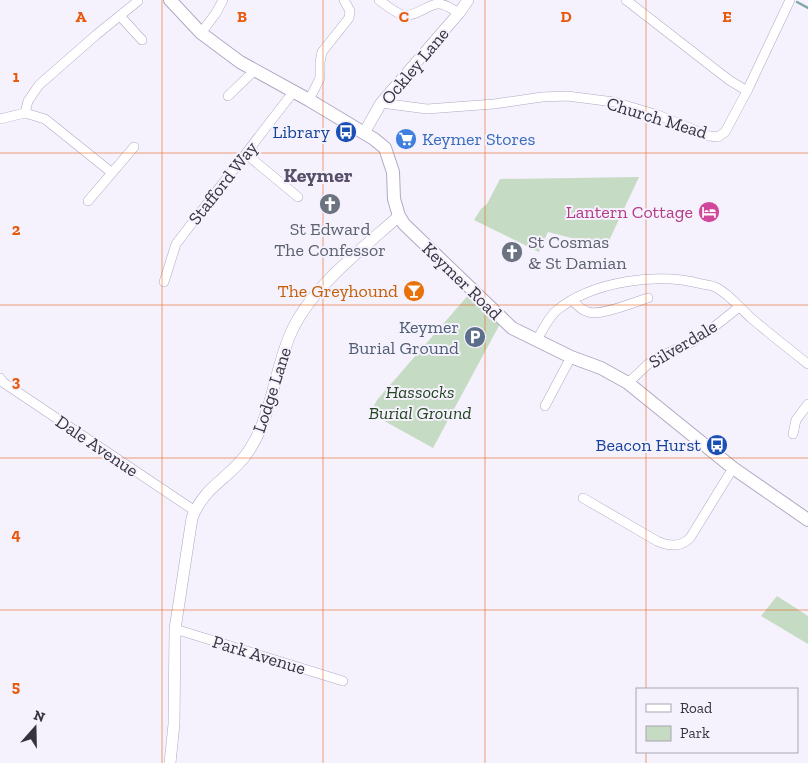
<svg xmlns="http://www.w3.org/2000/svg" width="808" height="763" font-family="'Zilla Slab',serif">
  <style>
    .green { fill: #c6dbc3 }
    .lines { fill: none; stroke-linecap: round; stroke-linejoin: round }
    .stream { stroke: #80a8a9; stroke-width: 2.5 }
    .minor-casing { stroke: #b2a8c4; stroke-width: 10 }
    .tertiary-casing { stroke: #b2a8c4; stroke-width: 12 }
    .secondary-casing { stroke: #b2a8c4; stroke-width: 14 }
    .minor { stroke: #fff; stroke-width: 9 }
    .tertiary { stroke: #fff; stroke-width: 11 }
    .secondary { stroke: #fff; stroke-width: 12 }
    .grid { fill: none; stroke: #e8590c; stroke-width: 1; stroke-opacity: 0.55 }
    .labels { text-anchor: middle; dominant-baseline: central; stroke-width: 4; stroke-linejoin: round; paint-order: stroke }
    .street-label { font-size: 18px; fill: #37333e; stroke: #f5f1fd }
    .transit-label { font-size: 18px; fill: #164399; stroke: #f5f1fd; text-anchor: end }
    .shop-label { font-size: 18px; fill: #366cbe; stroke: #f5f1fd; text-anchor: start }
    .hotel-label { font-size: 18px; fill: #b23c85; stroke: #f5f1fd; text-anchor: end }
    .worship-label { font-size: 18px; fill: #5b616d; stroke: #f5f1fd }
    .food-label { font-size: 18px; fill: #c56008; stroke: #f5f1fd; text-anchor: end }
    .service-label { font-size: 18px; fill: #4e5e75; stroke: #f5f1fd; text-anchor: end }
    .park-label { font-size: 18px; font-style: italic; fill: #234520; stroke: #f5f1fd }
    .quarter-label { font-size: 20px; font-weight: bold; fill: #584f68; stroke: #f5f1fd }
    .grid-label { font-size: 16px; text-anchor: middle; font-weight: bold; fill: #e8590c; stroke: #f5f1fd; stroke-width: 4; stroke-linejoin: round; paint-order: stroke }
  </style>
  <rect width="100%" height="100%" fill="#f5f1fd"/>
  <g class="green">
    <path d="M639,177L606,247L548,232L539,252L474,220L481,209L487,204L500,179Z"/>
    <path d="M471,292L501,322L433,448L370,413L377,400Z"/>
    <path d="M777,596L808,616V644L761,616Z"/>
  </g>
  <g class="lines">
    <path class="stream" d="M797,2L808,8"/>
    <g class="minor-casing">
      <g id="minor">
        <path d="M379,0C386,5 395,13 403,15C416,17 427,5 437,4C445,3 453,10 459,13"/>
        <path d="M626,0L729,80L747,91"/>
        <path d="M120,16L142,40"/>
        <path d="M201,33L216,13L223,0"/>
        <path d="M228,96L254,71"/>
        <path d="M309,100L320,78V62L322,52L349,18L350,11L344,0"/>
        <path d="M381,103L427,109L494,104L542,97L567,96L614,102L658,115L709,136L718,137L725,132L747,91L790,0"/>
        <path d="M25,113L28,101L39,85L96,35L138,1"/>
        <path d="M0,119L25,113L45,119L111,172"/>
        <path d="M246,154L298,197"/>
        <path d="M88,201L134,147"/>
        <path d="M164,282L176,244L294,91"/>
        <path d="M572,300C577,305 581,310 588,312C602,316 634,302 648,298"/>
        <path d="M537,340C542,331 548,318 556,311C592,281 658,272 702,284C707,285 712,285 717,288C730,295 740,308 751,318C770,334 789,349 808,364"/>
        <path d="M0,378L4,383L195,511"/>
        <path d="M628,383L648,364L659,357L692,342L709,331L739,307"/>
        <path d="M545,406L571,357"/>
        <path d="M793,434L796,420L808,404"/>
        <path d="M583,498L657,541C668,546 680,548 690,538L733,468"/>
        <path d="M175,629L343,681"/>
      </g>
    </g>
    <g class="tertiary-casing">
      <g id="tertiary">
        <path d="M364,133L381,103L459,13L468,0"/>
        <path d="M170,763L174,724L175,629L192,518C205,484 232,478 250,449C272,414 274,373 290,335C309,289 362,249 399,216"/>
      </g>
    </g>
    <g class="secondary-casing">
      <path id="secondary" d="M170,0L201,33L240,62L309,100L374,139L385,148L393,172L394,199L399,216L404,224L512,328L571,357L601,368L628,383L733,468L808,520"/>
    </g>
    <use href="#minor" class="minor"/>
    <use href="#tertiary" class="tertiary"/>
    <use href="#secondary" class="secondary"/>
  </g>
  <path class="grid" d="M162,0V763M323,0V763M485,0V763M646,0V689M0,153H808M0,305H808M0,458H808M0,610H808M646,752V763"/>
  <defs>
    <g id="bus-disc" transform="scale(1.125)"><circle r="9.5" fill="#1a4fb4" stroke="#f5f1fd"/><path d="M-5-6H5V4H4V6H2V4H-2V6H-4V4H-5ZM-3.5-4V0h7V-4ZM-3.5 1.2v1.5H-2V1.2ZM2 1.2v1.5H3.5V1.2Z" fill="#fff"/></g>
    <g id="supermarket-disc" transform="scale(1.125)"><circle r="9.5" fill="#3f7fe0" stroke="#f5f1fd"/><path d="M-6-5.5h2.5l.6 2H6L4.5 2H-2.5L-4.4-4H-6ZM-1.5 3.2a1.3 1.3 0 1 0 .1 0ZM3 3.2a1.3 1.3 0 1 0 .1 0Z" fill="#fff"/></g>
    <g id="church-disc" transform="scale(1.125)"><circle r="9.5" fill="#6b7280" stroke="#f5f1fd"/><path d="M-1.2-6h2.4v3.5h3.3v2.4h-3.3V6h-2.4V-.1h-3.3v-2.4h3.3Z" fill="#fff"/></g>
    <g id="hotel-disc" transform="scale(1.125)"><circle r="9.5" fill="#d1479c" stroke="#f5f1fd"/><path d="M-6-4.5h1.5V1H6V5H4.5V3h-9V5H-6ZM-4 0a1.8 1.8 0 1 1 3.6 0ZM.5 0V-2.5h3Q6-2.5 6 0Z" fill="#fff"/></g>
    <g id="bar-disc" transform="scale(1.125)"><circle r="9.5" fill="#e8710a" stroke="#f5f1fd"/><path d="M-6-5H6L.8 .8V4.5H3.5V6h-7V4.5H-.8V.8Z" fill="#fff"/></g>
    <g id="parking-disc" transform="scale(1.125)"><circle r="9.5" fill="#5c6f8a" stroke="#f5f1fd"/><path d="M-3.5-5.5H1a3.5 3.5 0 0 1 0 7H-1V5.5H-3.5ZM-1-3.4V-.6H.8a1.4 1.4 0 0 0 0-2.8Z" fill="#fff"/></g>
  </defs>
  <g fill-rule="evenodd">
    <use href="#bus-disc" x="346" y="132"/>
    <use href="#supermarket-disc" x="406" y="139"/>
    <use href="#church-disc" x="330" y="204"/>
    <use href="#hotel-disc" x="709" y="212"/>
    <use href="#church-disc" x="512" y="252"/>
    <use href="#bar-disc" x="414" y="291"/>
    <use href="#parking-disc" x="475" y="337"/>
    <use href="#bus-disc" x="717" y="445"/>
  </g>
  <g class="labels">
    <g class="street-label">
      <text transform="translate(415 66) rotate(-50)">Ockley Lane</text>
      <text transform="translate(657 118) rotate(17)">Church Mead</text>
      <text transform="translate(223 183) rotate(-52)">Stafford Way</text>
      <text transform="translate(462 281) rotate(44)">Keymer Road</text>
      <text transform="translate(683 344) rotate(-31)">Silverdale</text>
      <text transform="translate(272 390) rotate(-72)">Lodge Lane</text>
      <text transform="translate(97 446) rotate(34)">Dale Avenue</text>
      <text transform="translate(259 655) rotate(17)">Park Avenue</text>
    </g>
    <g class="transit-label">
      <text x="330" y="132">Library</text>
      <text x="701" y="445">Beacon Hurst</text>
    </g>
    <g class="shop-label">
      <text x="422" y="139">Keymer Stores</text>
    </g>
    <g class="hotel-label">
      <text x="693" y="212">Lantern Cottage</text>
    </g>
    <g class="worship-label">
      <text x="330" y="229">St Edward<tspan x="330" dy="21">The Confessor</tspan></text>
      <text x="528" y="242" text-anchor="start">St Cosmas<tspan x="528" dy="21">&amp; St Damian</tspan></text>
    </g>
    <g class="food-label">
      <text x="398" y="291">The Greyhound</text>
    </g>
    <g class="service-label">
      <text x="459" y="327">Keymer<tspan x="459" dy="21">Burial Ground</tspan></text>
    </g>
    <g class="park-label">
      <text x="420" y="392">Hassocks<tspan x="420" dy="21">Burial Ground</tspan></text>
    </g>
    <g class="quarter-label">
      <text x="318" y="175">Keymer</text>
    </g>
  </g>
  <g class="grid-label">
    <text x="81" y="22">A</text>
    <text x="242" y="22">B</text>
    <text x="404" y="22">C</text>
    <text x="566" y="22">D</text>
    <text x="727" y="22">E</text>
    <text x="16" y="82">1</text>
    <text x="16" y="235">2</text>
    <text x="16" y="387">3</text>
    <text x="16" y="540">4</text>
    <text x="16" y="692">5</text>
  </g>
  <rect x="636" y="688" width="162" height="65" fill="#f5f1fd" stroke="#a9a5b1"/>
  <rect x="646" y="704" width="25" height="8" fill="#ffffff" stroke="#a9a5b1"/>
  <text x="680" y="713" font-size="15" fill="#37333e">Road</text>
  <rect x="646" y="726" width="25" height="15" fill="#c6dbc3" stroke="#a9a5b1"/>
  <text x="680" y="738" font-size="15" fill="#37333e">Park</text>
  <g transform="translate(35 728) rotate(20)" stroke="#f5f1fd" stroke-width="4" paint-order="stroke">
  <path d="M0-4L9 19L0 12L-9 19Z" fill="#37333e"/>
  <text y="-8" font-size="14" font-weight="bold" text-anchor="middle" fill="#37333e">N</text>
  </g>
</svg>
